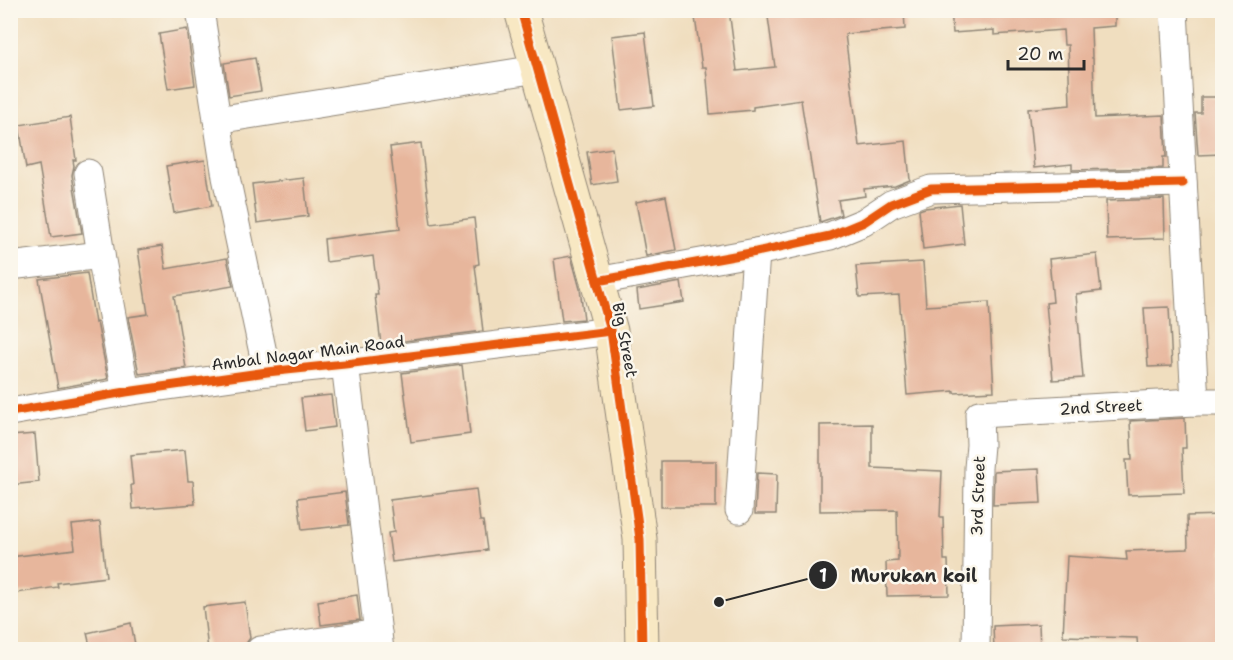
<svg xmlns="http://www.w3.org/2000/svg" width="1233" height="660" font-family="'Shantell Sans',sans-serif">
  <style>
    .building { fill: #e7b69c }
    .lines { fill: none; stroke-linecap: round; stroke-linejoin: round }
    .street-casing { stroke: #8e8475; stroke-width: 29 }
    .secondary-casing { stroke: #8e8475; stroke-width: 35 }
    .street { stroke: #fff; stroke-width: 27 }
    .secondary { stroke: #f8e8c3; stroke-width: 33 }
    .cycleway-casing { stroke: #fbf7ec; stroke-width: 13 }
    .cycleway { stroke: #e8590c; stroke-width: 9 }
    .labels { text-anchor: middle; dominant-baseline: central; stroke-width: 5; stroke-linejoin: round; paint-order: stroke }
    .street-label { font-size: 16px; fill: #2b2b2b; stroke: #fbf7ec }
    .leader { fill: none; stroke: #2b2b2b; stroke-width: 2 }
    .callout-dot { fill: #2b2b2b; stroke: #fbf7ec; stroke-width: 2 }
    .mark-label { font-size: 18px; text-anchor: middle; font-weight: bold; fill: #fff }
    .callout-label { font-size: 18px; text-anchor: middle; font-weight: bold; fill: #2b2b2b; stroke: #fbf7ec; stroke-width: 5; stroke-linejoin: round; paint-order: stroke }
  </style>
  <rect width="100%" height="100%" fill="#fbf7ec"/>
  <filter id="ink" filterUnits="userSpaceOnUse"><feTurbulence type="fractalNoise" baseFrequency=".0167" numOctaves="2"/><feDisplacementMap in="SourceGraphic" scale="12" xChannelSelector="R" yChannelSelector="G"/><feConvolveMatrix kernelMatrix="1 2 1 2 8 2 1 2 1" color-interpolation-filters="sRGB"/></filter>
  <filter id="wash" filterUnits="userSpaceOnUse"><feTurbulence type="fractalNoise" baseFrequency=".008" numOctaves="4" result="noise"/><feDisplacementMap in="SourceGraphic" scale="24" xChannelSelector="R" yChannelSelector="G"/><feGaussianBlur stdDeviation="1.35" result="paint"/><feColorMatrix in="noise" values="0 0 0 0 0 0 0 0 0 0 0 0 0 0 0 0 0 1.4 0 .05"/><feComposite in="paint" operator="in"/></filter>
  <g filter="url(#wash)">
    <rect width="100%" height="100%" fill="#f0debf"/>
    <g id="blocks">
      <g class="building">
        <path d="M694,10H729L737,71L775,67L767,10H904L905,29L845,34L859,146L906,141L910,180L895,186L864,189L865,196L838,200L841,215L820,222L801,100L753,107V110L710,114L706,67H702Z"/>
        <path d="M951,10H1115V26L1091,28L1092,58H1093L1095,118L1164,115L1166,157H1163V168L1072,170V164L1034,168L1028,109L1070,105L1068,45H1064L1063,30L994,35V30L953,33Z"/>
        <path d="M187,29L195,85L168,89L159,34Z"/>
        <path d="M645,32L654,106L621,110L612,36Z"/>
        <path d="M255,58L261,91L229,96L224,63Z"/>
        <path d="M1201,97H1222V154L1198,155L1195,113H1201Z"/>
        <path d="M70,117L76,160H73L74,166L72,175L82,233L51,237L39,165L26,168L19,125Z"/>
        <path d="M421,143L431,224L474,218L479,264L475,265L483,331L381,344L375,295H378L373,256L326,262L324,239L400,229L390,147Z"/>
        <path d="M612,148L617,181L592,185L587,152Z"/>
        <path d="M205,160L212,206L174,213L166,166Z"/>
        <path d="M304,178L308,216L257,223L252,184Z"/>
        <path d="M666,196L676,250L646,256L636,202Z"/>
        <path d="M1164,199L1165,238L1107,240L1106,201Z"/>
        <path d="M960,204L964,244L923,249L919,210L925,208Z"/>
        <path d="M162,246L166,269L227,258L233,286L174,296L186,368L139,374L128,317L148,314L138,250Z"/>
        <path d="M1097,254L1101,291L1076,294L1083,378L1053,380L1046,303L1053,302L1049,259Z"/>
        <path d="M571,256L580,289L584,319L562,321L554,259Z"/>
        <path d="M923,262L926,306L989,302L994,391L954,393V391L907,395L899,295L859,297L856,266Z"/>
        <path d="M87,273L95,323L97,322L108,379L58,388L39,279Z"/>
        <path d="M681,282L684,302L639,309L637,290Z"/>
        <path d="M1169,307L1172,366L1148,367L1144,308Z"/>
        <path d="M462,365L470,434L411,442L402,373Z"/>
        <path d="M331,395L335,427L305,431L301,398Z"/>
        <path d="M1185,418L1186,448H1182L1184,493L1128,495L1126,460H1132L1130,421Z"/>
        <path d="M872,424V468L942,471L940,517H943L944,560H948L949,595L887,596L886,562L898,561L897,510L820,511V425Z"/>
        <path d="M35,434L39,482L10,485V436Z"/>
        <path d="M185,450L188,481H193L195,504L133,509L131,485H133L130,455Z"/>
        <rect x="661" y="461" width="55" height="46"/>
        <path d="M1039,469L1041,503L993,505L994,471Z"/>
        <path d="M757,473L777,474L776,514H755Z"/>
        <path d="M476,489L480,521H483L487,550L392,562L388,533L394,532L390,500Z"/>
        <path d="M345,492L349,525L302,530L298,498Z"/>
        <path d="M1222,515V650H1138L1137,638L1063,636L1067,556L1127,560L1126,551L1188,549L1187,516Z"/>
        <path d="M100,522L106,577L57,583L58,587L10,594V557L75,549L72,525Z"/>
        <path d="M357,595L360,620L321,625L318,601Z"/>
        <path d="M245,602L250,638L245,645L208,650L203,607Z"/>
        <path d="M131,623L136,650H91L87,633Z"/>
        <path d="M1039,624L1040,650H994L993,626Z"/>
      </g>
    </g>
  </g>
  <g filter="url(#ink)">
    <use href="#blocks" fill-opacity="0" stroke="#8e8475" stroke-width="1.5"/>
    <g class="lines">
      <g class="street-casing">
        <g id="street">
          <path d="M200,10L226,177L267,372"/>
          <path d="M1174,10L1195,402"/>
          <path d="M217,120L537,69"/>
          <path d="M88,173L101,255L126,392"/>
          <path d="M10,266L101,255"/>
          <path d="M597,281L756,252L830,236L864,222L891,204L931,189L1183,183"/>
          <path d="M345,364L380,650"/>
          <path d="M10,412L126,392L267,372L345,364L611,331"/>
          <path d="M739,510L756,252"/>
          <path d="M260,650L378,633"/>
          <path d="M976,650L978,468L980,445L979,414L1195,402H1222"/>
        </g>
      </g>
      <g class="secondary-casing">
        <path id="secondary" d="M521,10L611,331L640,539L642,650"/>
      </g>
      <use href="#street" class="street"/>
      <use href="#secondary" class="secondary"/>
      <g class="cycleway-casing">
        <g id="cycleway">
          <path d="M521,10L611,331L640,539L642,650"/>
          <path d="M597,281L756,252L830,236L864,222L891,204L931,189L1183,183"/>
          <path d="M10,412L126,392L267,372L345,364L611,331"/>
        </g>
      </g>
      <use href="#cycleway" class="cycleway"/>
    </g>
  </g>
  <g class="labels">
    <g class="street-label">
      <text transform="translate(625 340) rotate(79)">Big Street</text>
      <text transform="translate(308 353) rotate(-7)">Ambal Nagar Main Road</text>
      <text transform="translate(1101 407) rotate(-3)">2nd Street</text>
      <text transform="translate(978 496) rotate(-88)">3rd Street</text>
    </g>
  </g>
  <path class="leader" d="M719 602L823 575"/>
  <g class="callout-dot">
    <circle cx="719" cy="602" r="6"/>
    <circle cx="823" cy="575" r="15"/>
  </g>
  <g class="mark-label">
    <text x="823" y="582">1</text>
  </g>
  <g class="callout-label">
    <text x="914" y="582">Murukan koil</text>
  </g>
  <rect width="1233" height="660" fill="none" stroke="#fbf7ec" stroke-width="36"/>
  <path d="M1008 60v9h76v-9" fill="none" stroke="#2b2b2b" stroke-width="3"/>
  <text x="1017" y="60" font-size="18" fill="#2b2b2b" stroke="#fbf7ec" stroke-width="4.5" paint-order="stroke">20 m</text>
</svg>
